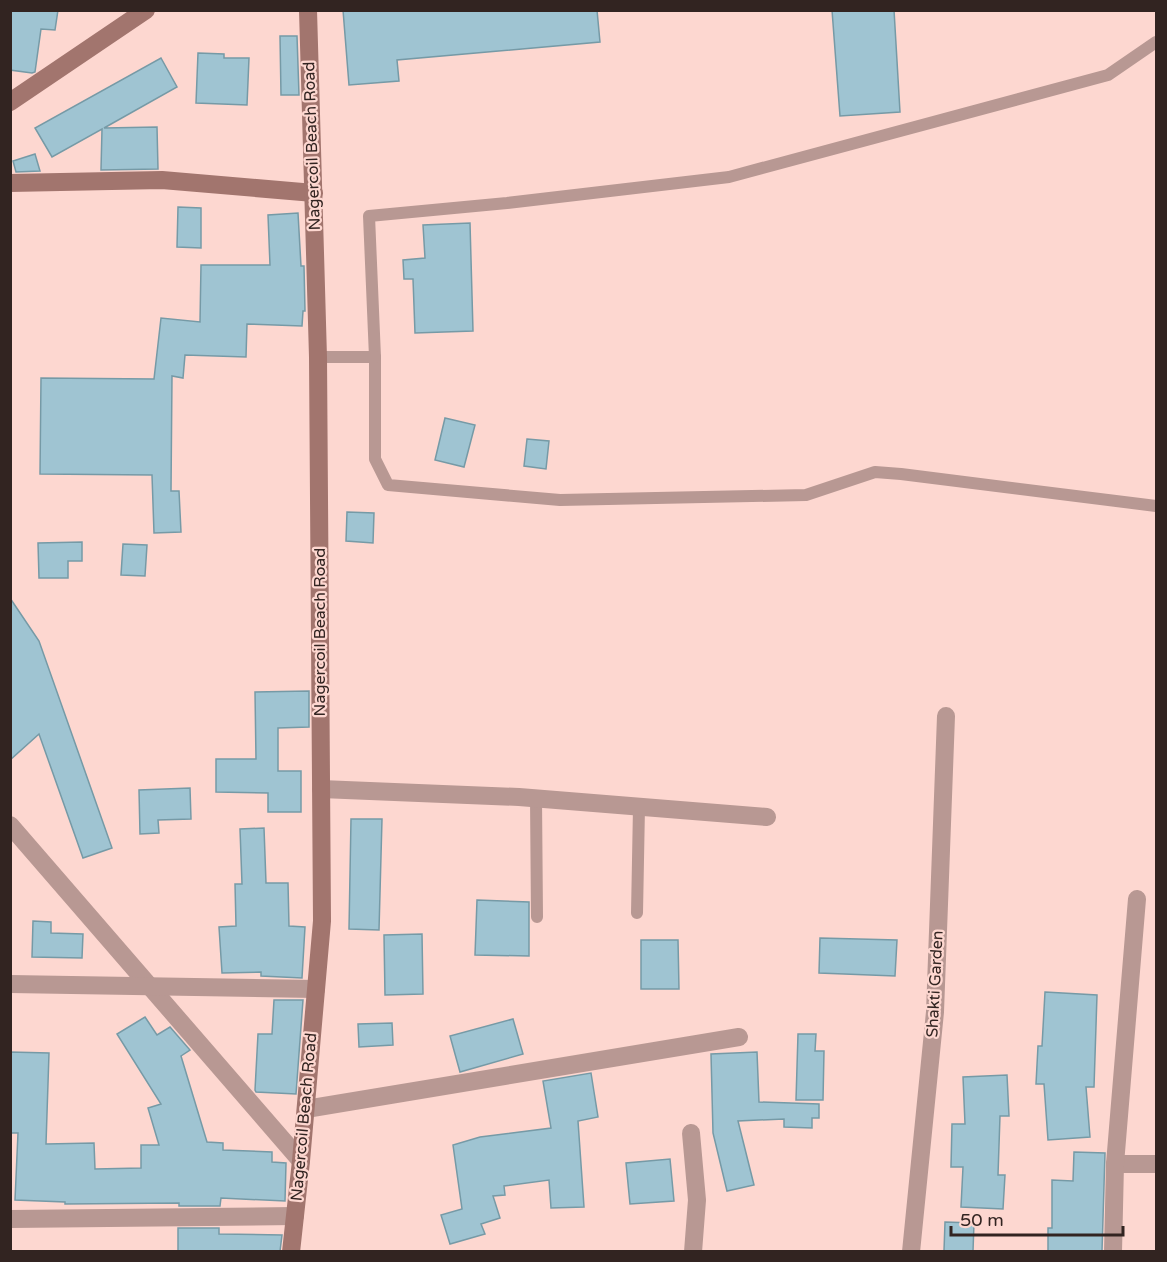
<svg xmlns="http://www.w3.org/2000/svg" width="1167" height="1262" font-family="'Varela Round',sans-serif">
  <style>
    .building { fill: #9fc4d2; stroke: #769aa6; stroke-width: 1.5 }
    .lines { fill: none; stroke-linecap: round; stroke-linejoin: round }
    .lane { stroke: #b89893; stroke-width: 12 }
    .street { stroke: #b89893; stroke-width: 18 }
    .secondary { stroke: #a2756e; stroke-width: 18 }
    .labels { text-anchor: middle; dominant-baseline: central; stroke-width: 4.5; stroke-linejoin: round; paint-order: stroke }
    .street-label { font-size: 16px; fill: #322421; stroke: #fdd7d0 }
  </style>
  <rect width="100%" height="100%" fill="#fdd7d0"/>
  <g class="building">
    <path d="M10,10H58L55,30L41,29L35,72L32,73L10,70Z"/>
    <path d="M343,10H597L600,42L397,60L399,81L349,85Z"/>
    <path d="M832,10H894L900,112L840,116Z"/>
    <path d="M280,36H297L299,95H281Z"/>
    <path d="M198,53L224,54V58H249L247,105L196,103Z"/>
    <path d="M161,58L177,87L104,128L157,127L158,169L101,170L102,129L52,157L35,128Z"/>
    <path d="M35,154L40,171L16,172L13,161Z"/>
    <path d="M178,207L201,208V248L177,247Z"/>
    <path d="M298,213L301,266H304L305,311H303L302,326L247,324L246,357L185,355L183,378L172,376L171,491H179L181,532L154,533L152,475L40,474L41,378L154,379L161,318L200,322L201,265H270L268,215Z"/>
    <path d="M470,223L473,331L415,333L413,279H404L403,260L425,258L423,225Z"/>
    <path d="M445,418L475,425L464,467L435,460Z"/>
    <path d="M527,439L549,441L546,469L524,466Z"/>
    <path d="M347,512L374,513L373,543L346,541Z"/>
    <path d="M82,542V561H68V578H39L38,543Z"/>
    <path d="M123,544L147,545L145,576L121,575Z"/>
    <path d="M10,598L39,641L112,848L83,858L39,734L10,760Z"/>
    <path d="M309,691V727L278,728V771H301V812H268V793L216,792V759H256L255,692Z"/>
    <path d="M190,788L191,819L158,820L159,833L140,834L139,790Z"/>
    <path d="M351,819H382L379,930L349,929Z"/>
    <path d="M264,828L266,883H288L289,926L305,927L302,978L261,976V972L222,973L219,927L236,926L235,884H242L240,829Z"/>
    <path d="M477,900L529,902V956L475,955Z"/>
    <path d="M33,921L51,922V933L83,934L82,958L32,957Z"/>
    <path d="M422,934L423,994L385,995L384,935Z"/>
    <path d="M820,938L897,940L895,976L819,973Z"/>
    <path d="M641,940H678L679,989H641Z"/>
    <path d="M1045,992L1097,995L1094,1087H1086L1090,1137L1048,1140L1044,1084H1036L1038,1046H1042Z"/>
    <path d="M274,1000H303L296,1094L256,1092L255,1090L258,1034H272Z"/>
    <path d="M145,1017L157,1035L170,1027L190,1050L181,1056L207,1142L223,1143V1150L272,1152V1162L286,1163L285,1201L221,1198L220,1206H179V1203L65,1204V1202L15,1200L18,1133H10V1052L49,1053L46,1144L94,1143L95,1169L141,1168V1145H159L148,1108L161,1104L117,1034Z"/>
    <path d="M513,1019L523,1054L460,1072L450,1036Z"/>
    <path d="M392,1023L393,1045L359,1047L358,1024Z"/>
    <path d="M798,1034H816L815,1051H824L823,1100H796Z"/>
    <path d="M757,1052L759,1102L819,1104V1118H812V1128L784,1127V1119L738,1121L754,1185L727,1191L713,1133L711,1054Z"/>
    <path d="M591,1073L598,1117L578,1121L584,1207L551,1208L549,1180L504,1186L505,1195L493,1196L500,1218L481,1224L485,1234L450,1244L441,1215L462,1209L453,1145L480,1137L551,1128L543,1081Z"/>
    <path d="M1007,1075L1009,1116H1000L998,1175H1005L1003,1209L961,1207L963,1167H951L952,1124H965L963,1077Z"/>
    <path d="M1074,1152L1105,1153L1102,1251H1048V1228H1052V1180L1073,1181Z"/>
    <path d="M670,1159L674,1201L630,1204L626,1163Z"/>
    <path d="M945,1222L974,1223L973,1251H944Z"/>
    <path d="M178,1228H219V1234L282,1235L280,1251H178Z"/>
  </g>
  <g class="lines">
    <g class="lane">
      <path d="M1156,42L1108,75L729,177L507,203L369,216L375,357V459L388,485L560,500L806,495L875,472L901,474L1156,506"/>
      <path d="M318,357H375"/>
      <path d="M536,798L537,917"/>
      <path d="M637,913L639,807"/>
    </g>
    <g class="street">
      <path d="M321,789L519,797L767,817"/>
      <path d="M10,825L301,1161"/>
      <path d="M10,984L316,989"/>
      <path d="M306,1109L739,1037"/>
      <path d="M691,1133L697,1200L693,1252"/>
      <path d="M1115,1164H1156"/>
      <path d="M10,1219L295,1216"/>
      <path d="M911,1252L935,1012L946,716"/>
      <path d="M1113,1252L1115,1164L1137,899"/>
    </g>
    <g class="secondary">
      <path d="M10,102L146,10"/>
      <path d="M10,183L162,180L314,193"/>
      <path d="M291,1252L301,1161L322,921L318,357L308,10"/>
    </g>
  </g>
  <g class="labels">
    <g class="street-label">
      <text transform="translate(312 146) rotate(-92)">Nagercoil Beach Road</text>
      <text transform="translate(320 632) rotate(-90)">Nagercoil Beach Road</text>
      <text transform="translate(935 984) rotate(-87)">Shakti Garden</text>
      <text transform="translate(304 1117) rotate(-85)">Nagercoil Beach Road</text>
    </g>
  </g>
  <rect width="1167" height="1262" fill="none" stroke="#322421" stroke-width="24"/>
  <path d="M951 1226v9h172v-9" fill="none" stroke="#322421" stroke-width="3"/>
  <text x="960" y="1226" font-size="18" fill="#322421" stroke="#fdd7d0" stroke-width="4.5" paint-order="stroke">50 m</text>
</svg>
